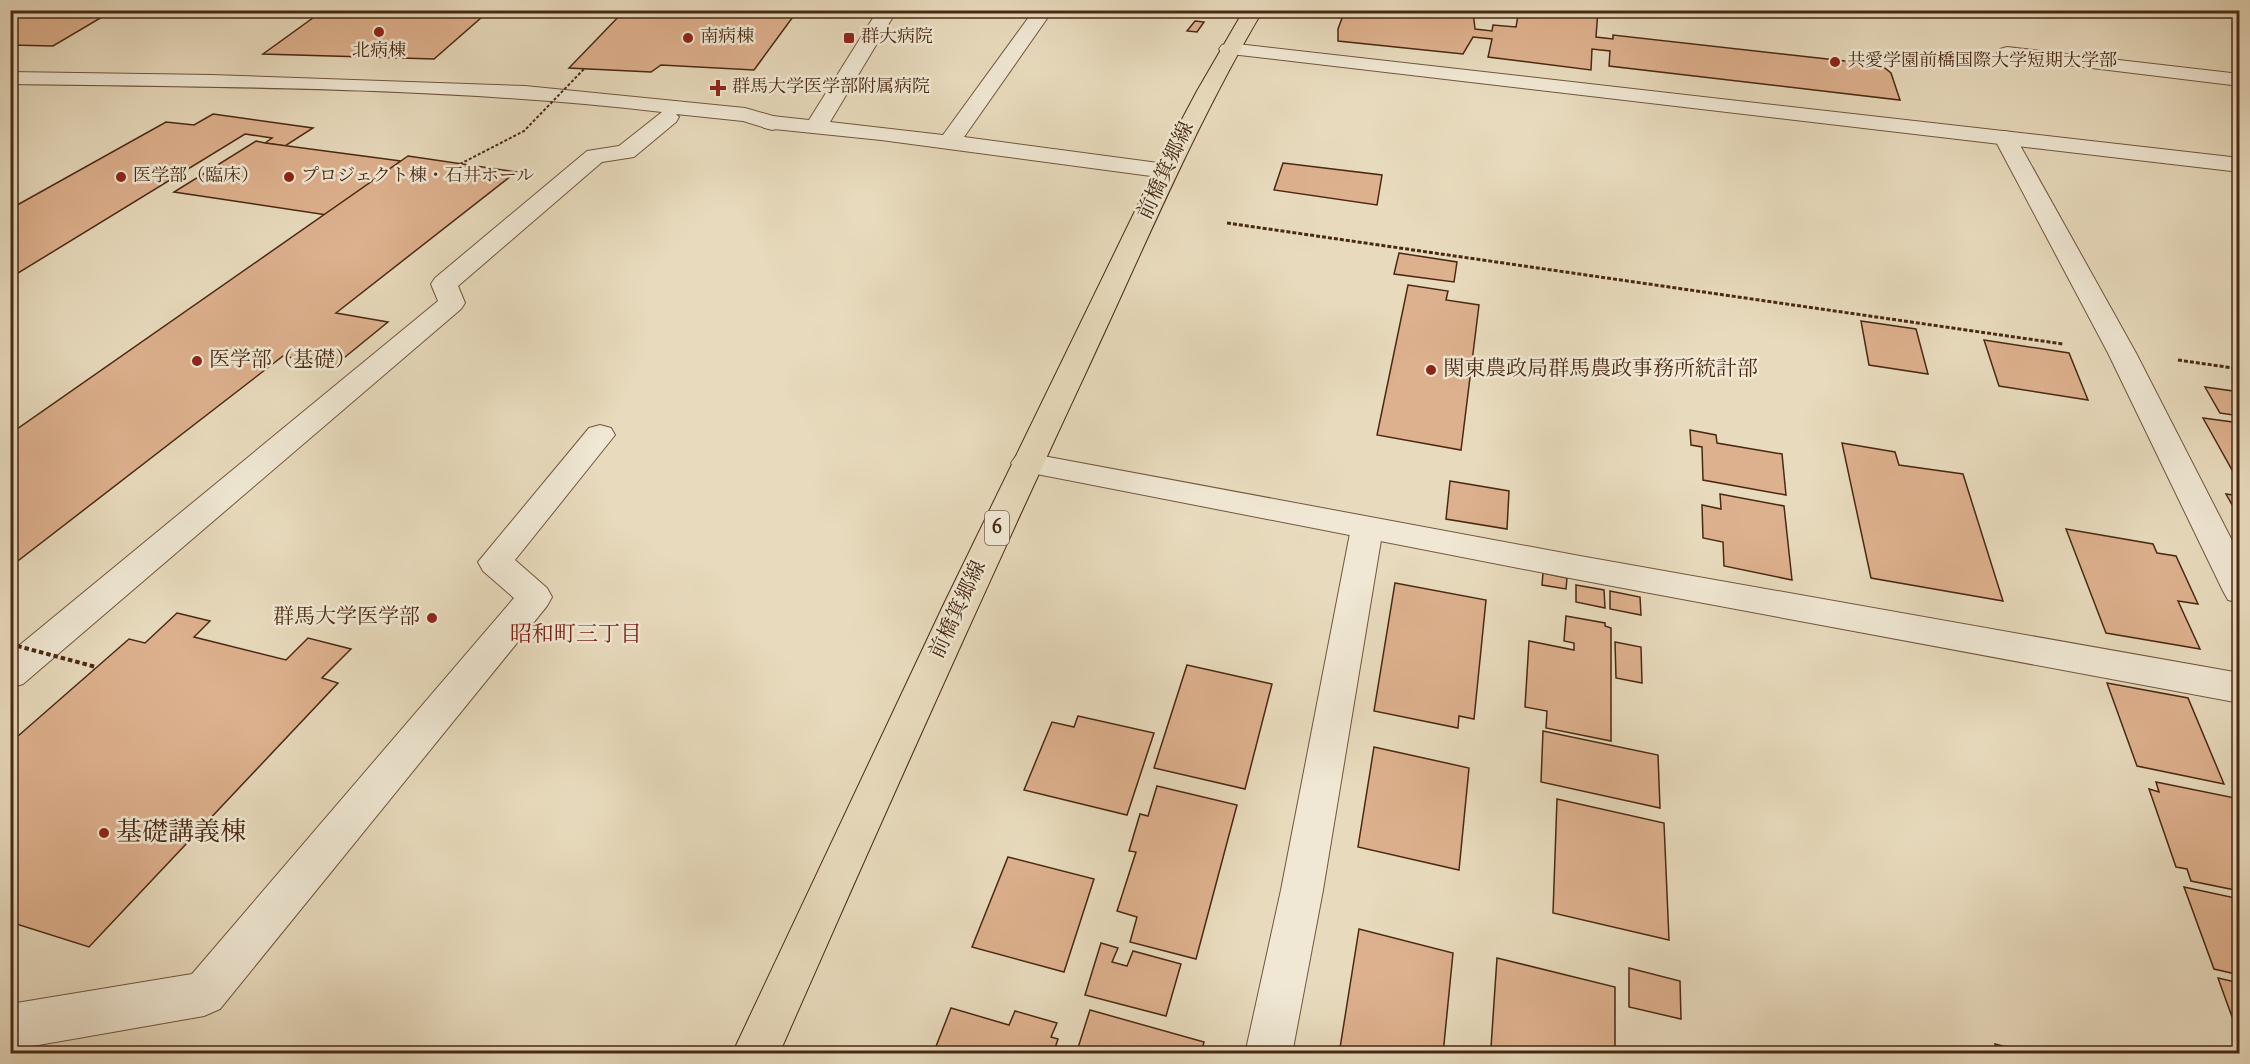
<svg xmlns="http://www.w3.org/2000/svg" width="2250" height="1064" font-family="'Sorts Mill Goudy','Noto Serif JP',serif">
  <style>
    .building { fill: #deb18e; stroke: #4a2913; stroke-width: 1.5 }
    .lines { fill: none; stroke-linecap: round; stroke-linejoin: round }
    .service-casing { stroke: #72563e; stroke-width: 2 }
    .minor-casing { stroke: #72563e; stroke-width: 2 }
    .tertiary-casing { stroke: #72563e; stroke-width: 2 }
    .primary-casing { stroke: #4a2913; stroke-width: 2 }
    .path { stroke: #4a2913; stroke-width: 3; stroke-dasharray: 4 2; stroke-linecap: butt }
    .service { fill: #f0e8d4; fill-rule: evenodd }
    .minor { fill: #f0e8d4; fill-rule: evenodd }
    .tertiary { fill: #f0e8d4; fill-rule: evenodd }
    .primary { fill: #e8dbbd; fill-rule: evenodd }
    .path-bridge-far1 { stroke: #4a2913; stroke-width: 2; stroke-dasharray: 3 2; stroke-linecap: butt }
    .path-bridge { stroke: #4a2913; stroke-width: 4; stroke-dasharray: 4.5 3; stroke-linecap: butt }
    .poi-dot { fill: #8f2418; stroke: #f0e8d4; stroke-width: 2 }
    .labels { text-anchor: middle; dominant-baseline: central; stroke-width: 5; stroke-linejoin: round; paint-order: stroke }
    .far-poi-label { font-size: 18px; fill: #4a2913; stroke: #f0e8d4; text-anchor: start }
    .shield { fill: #f0e8d4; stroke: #7c624d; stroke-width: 1.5 }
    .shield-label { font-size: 20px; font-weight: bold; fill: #4a2913 }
    .street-label { font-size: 21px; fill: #4a2913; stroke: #f0e8d4 }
    .poi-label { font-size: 21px; fill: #4a2913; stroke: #f0e8d4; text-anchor: start }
    .neighbourhood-label { font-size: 22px; fill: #7a1f14; stroke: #f0e8d4 }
    .near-poi-label { font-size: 26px; fill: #4a2913; stroke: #f0e8d4; text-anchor: start }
  </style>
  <rect width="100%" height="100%" fill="#e8dbbd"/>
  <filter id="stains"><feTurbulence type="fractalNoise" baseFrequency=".00333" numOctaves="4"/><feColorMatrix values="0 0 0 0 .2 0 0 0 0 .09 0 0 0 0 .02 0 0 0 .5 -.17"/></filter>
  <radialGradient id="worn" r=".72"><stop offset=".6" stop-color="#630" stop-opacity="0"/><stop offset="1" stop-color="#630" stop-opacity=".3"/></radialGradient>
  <g class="building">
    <path d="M15,10H114L53,46L10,45V13Z"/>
    <path d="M324,10H490L434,59L263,54Z"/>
    <path d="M625,10H798L754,70L661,65L651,72L569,68Z"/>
    <path d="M1345,10L1473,11L1475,29L1492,31L1493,25L1516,27L1519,10H1598L1596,37L1613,39V35L1881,65L1891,73L1900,100L1609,66L1610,51L1592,49L1591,70L1488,57L1492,39L1473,37L1463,54L1338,41V29Z"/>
    <path d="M1195,21L1204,22L1197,32L1187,31Z"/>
    <path d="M213,114L313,128L285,146L265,143L272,138L245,134L10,278V209L166,122L194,125Z"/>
    <path d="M256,141L265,143L401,161L327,215L174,192Z"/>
    <path d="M408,156L516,172L336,313L388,322L334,366L283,356L10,567V434Z"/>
    <path d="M1283,163L1382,175L1377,205L1274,190Z"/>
    <path d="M1399,253L1457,262L1454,282L1394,274Z"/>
    <path d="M1408,285L1448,291L1446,300L1479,305L1461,450L1377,435Z"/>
    <path d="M1861,321L1916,329L1928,374L1869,365Z"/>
    <path d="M1984,340L2069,353L2088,400L1999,386Z"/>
    <path d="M2205,387L2240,392V416L2220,413Z"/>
    <path d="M2203,418L2240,423V478L2236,477Z"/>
    <path d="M1690,430L1716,435L1717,443L1782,454L1786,495L1703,480L1702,447L1691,445Z"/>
    <path d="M1842,443L1895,452L1899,465L1963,474L2003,601L1871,578Z"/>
    <path d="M1450,481L1509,491L1507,529L1446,519Z"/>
    <path d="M1720,494L1784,506L1792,580L1724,566L1723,542L1703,538L1702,505L1721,509Z"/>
    <path d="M2226,494L2240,496V519Z"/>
    <path d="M2066,529L2153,544L2157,553L2176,556L2198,604L2178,601L2200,649L2106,633Z"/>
    <path d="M1543,573L1567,578L1566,589L1542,585Z"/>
    <path d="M1395,583L1486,600L1474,719L1459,716L1458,728L1374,711Z"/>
    <path d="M1576,585L1604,590L1605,608L1576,602Z"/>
    <path d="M1610,591L1640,597L1641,615L1610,609Z"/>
    <path d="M177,613L210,621L194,637L286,660L308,638L351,649L322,678L338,683L89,947L10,922V743L129,639L145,643Z"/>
    <path d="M1566,616L1605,623V626L1611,628V741L1546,728L1547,711L1525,707L1529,641L1574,650V643L1564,641Z"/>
    <path d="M1615,642L1641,647L1642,683L1616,678Z"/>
    <path d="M1187,665L1272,684L1245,789L1154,768Z"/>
    <path d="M2107,683L2188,698L2224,784L2137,766Z"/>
    <path d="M1078,716L1154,733L1127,815L1024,790L1052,722L1074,727Z"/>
    <path d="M1543,731L1658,755L1660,808L1541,782Z"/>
    <path d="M1374,747L1469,768L1459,870L1358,847Z"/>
    <path d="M2156,782L2240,799V891L2191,881L2187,869L2176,867L2149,789L2159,792Z"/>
    <path d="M1157,786L1237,805L1196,959L1130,942L1137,917L1117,911L1136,852L1129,851L1140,814L1148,816Z"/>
    <path d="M1557,799L1664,823L1669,940L1553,913Z"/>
    <path d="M1008,857L1094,879L1064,972L972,947Z"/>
    <path d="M2184,887L2240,899V975L2214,969Z"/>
    <path d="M1359,929L1453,953L1443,1054H1358L1340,1048Z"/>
    <path d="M1101,943L1118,948L1112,962L1127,966L1133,951L1181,964L1166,1016L1085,995Z"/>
    <path d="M1497,958L1615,987V1054H1515L1491,1047Z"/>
    <path d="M1629,968L1680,981L1681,1019L1629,1007Z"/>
    <path d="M2218,978L2240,983V1039Z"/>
    <path d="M951,1008L1009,1025L1015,1011L1057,1023L1051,1037L1058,1039L1053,1054H933Z"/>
    <path d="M1090,1010L1204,1042L1201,1054H1076Z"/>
    <path d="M1995,1044L2033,1054H1997Z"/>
  </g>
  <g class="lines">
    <g class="service-casing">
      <g id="service">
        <path d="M1229,43L2240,158V172L1222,53L1219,49L1222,45Z"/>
        <path d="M2007,47L2240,74V86L2000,57L1997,53L2000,49Z"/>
        <path d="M10,72L212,75L525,86L745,108L780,118L783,123L780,128L772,130L743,121L676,114L679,117L676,122L634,157L602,162L458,286L465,303L461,309L23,684L10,688V653L438,301L431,284L435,278L587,151L619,146L662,112C447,87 228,87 10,84Z"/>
        <path d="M600,425L611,428L615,435L515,560L547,588L552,597L547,606L220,1009L204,1016L10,1050V1004L192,974L514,598L483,571L478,562L589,428Z"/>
        <path d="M1367,517L1379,520L1383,528L1323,890L1292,1054H1245L1281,890L1351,528L1355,520Z"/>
      </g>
    </g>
    <g class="minor-casing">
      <g id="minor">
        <path d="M2005,131L2013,133L2016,138L2136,353L2240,556V603L2228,600L2223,591L2108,353L1994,138L1997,133Z"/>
        <path d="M1027,453L1580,556L2240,673V703L1580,580L1016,470L1011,463L1016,456Z"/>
      </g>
    </g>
    <g class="tertiary-casing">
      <path id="tertiary" d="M878,10H897L830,122L943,135L1034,10H1053L964,137L1166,164L1174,166L1178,171L1174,176L1166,178L881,140L764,128L761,123L764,118L772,116L809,120Z"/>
    </g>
    <g class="primary-casing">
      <path id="primary" d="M1244,10H1263C1195,125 1144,248 1088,368C982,595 880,824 779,1054H732L942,608L1153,174L1197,91Z"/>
    </g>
    <g class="path">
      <path d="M1227,223L2063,344"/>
      <path d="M2178,360L2240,369"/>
    </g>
    <use href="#service" class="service"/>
    <use href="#minor" class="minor"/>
    <use href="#tertiary" class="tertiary"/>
    <use href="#primary" class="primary"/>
    <path class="path-bridge-far1" d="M460,164L524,131L584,69"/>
    <path class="path-bridge" d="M10,644L96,667"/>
  </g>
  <g class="poi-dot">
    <circle cx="379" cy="32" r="6"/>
    <circle cx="688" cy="38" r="6"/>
    <rect x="843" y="32" width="12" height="12" rx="3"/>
    <circle cx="1835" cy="62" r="6"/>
    <path d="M715 79h6v6h6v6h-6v6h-6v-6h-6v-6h6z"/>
    <circle cx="121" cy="177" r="6"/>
    <circle cx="289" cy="177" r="6"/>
    <circle cx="197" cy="361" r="6"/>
    <circle cx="1431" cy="370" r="6"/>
    <circle cx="432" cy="618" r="6"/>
    <circle cx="104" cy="833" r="6"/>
  </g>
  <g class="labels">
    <g class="far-poi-label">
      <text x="700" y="38">南病棟</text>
      <text x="861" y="38">群大病院</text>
      <text x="379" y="52" text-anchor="middle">北病棟</text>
      <text x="1847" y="62">共愛学園前橋国際大学短期大学部</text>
      <text x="732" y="88">群馬大学医学部附属病院</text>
      <text x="133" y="177">医学部（臨床）</text>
      <text x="301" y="177">プロジェクト棟・石井ホール</text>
    </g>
    <rect class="shield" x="985" y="511" width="24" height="34" rx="4.5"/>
    <g class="shield-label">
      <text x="997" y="528">6</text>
    </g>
    <g class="street-label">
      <text transform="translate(1167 171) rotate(-65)">前橋箕郷線</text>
      <text transform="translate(959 610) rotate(-65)">前橋箕郷線</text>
    </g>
    <g class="poi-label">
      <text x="209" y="361">医学部（基礎）</text>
      <text x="1443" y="370">関東農政局群馬農政事務所統計部</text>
      <text x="420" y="618" text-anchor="end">群馬大学医学部</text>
    </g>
    <g class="neighbourhood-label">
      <text x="576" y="636">昭和町三丁目</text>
    </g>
    <g class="near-poi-label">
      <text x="116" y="833">基礎講義棟</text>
    </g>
  </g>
  <rect width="2250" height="1064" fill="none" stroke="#e8dbbd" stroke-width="36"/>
  <rect x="12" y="12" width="2226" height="1040" fill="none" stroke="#4a2913" stroke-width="3"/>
  <rect x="18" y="18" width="2214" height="1028" fill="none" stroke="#4a2913" stroke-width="1.5"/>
  <rect width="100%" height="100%" filter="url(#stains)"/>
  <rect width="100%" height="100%" fill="url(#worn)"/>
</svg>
